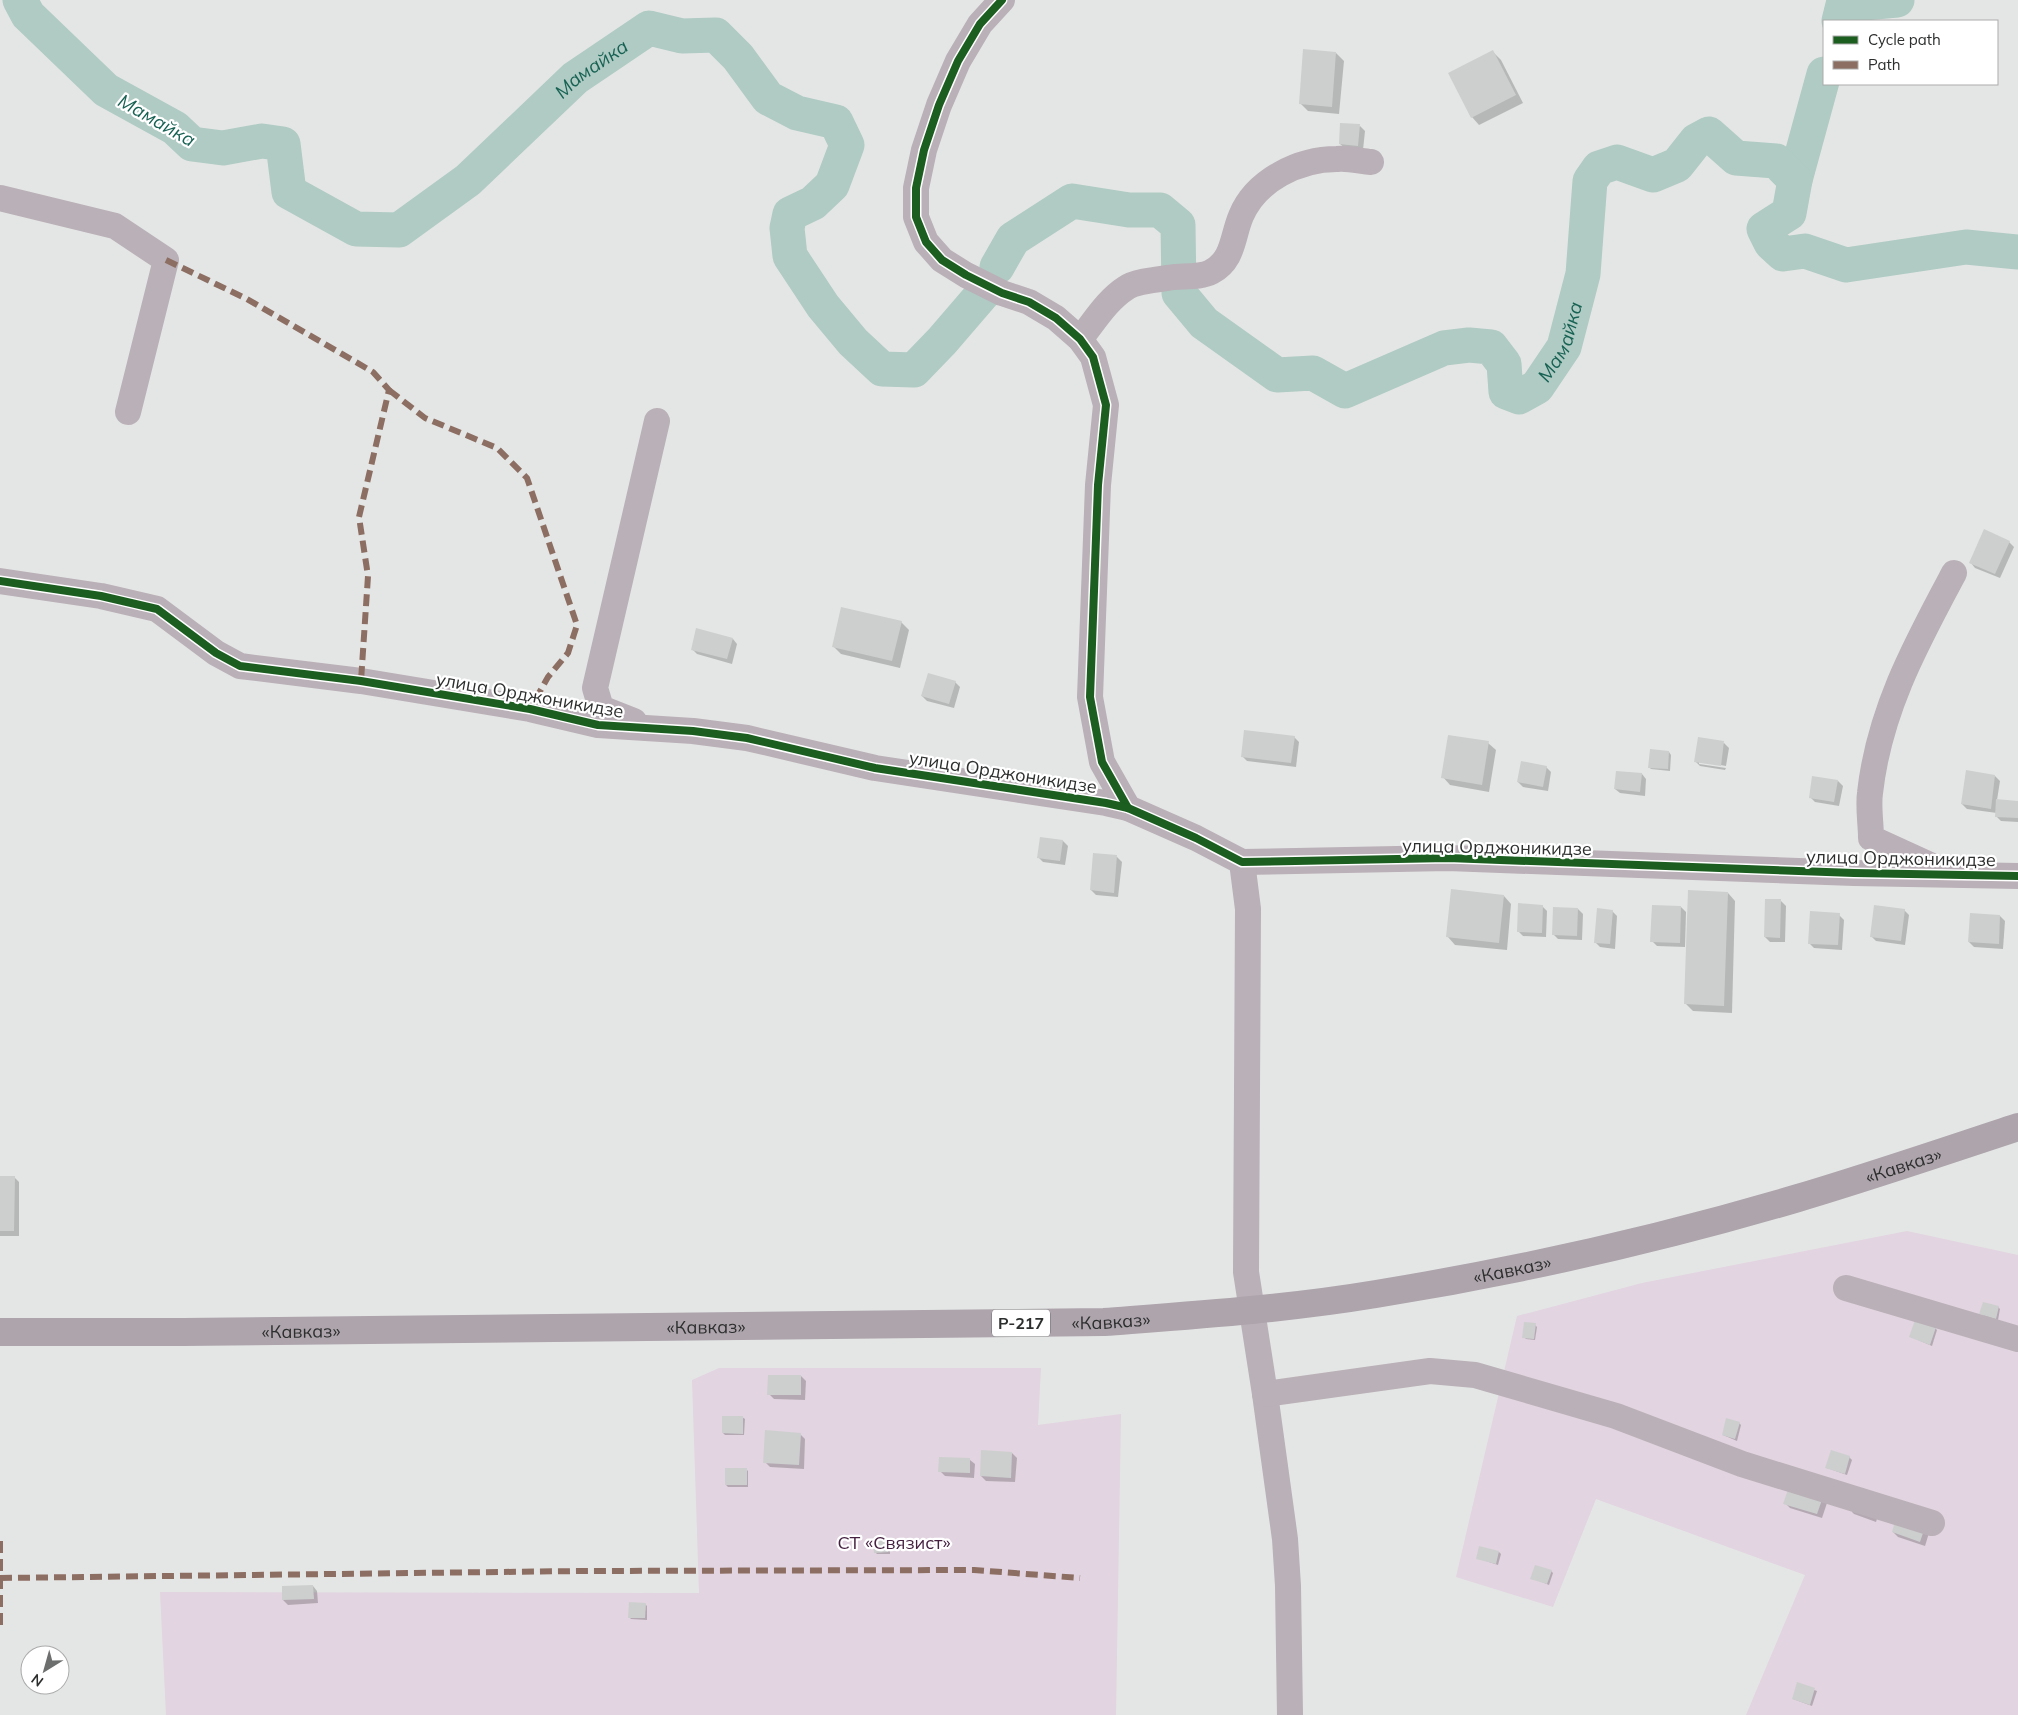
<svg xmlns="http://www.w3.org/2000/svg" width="2018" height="1715" font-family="Mulish,sans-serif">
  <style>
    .green { fill: #e2d4e0 }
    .shadow { fill: #0003 }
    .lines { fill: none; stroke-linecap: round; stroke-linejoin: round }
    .river { stroke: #afcbc3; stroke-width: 35 }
    .building { fill: #cdcfce }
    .minor { stroke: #bab0b7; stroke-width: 26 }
    .highway { stroke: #ada4ac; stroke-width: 28 }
    .quiet { stroke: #8d6e63; stroke-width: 6; stroke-dasharray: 12 6; stroke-linecap: butt }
    .cycleway-casing { stroke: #fff; stroke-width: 11 }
    .cycleway { stroke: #1b5e20; stroke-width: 8 }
    .labels { text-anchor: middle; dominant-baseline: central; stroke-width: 4.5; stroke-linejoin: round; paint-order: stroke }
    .shield { fill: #fff; stroke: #6c6d6d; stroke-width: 1 }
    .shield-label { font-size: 16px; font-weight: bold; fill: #2d2e2e }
    .street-label { font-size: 18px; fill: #2d2e2e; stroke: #fff }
    .park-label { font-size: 18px; fill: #452040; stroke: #fff }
    .water-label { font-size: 19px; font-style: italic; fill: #186254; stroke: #fff }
  </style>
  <rect width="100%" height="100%" fill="#e4e6e5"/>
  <g class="green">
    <path d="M1907,1231L2018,1255V1715H1746L1805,1575L1596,1499L1553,1607L1456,1577L1517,1316L1642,1283Z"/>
    <path d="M719,1368H1041L1038,1425L1121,1414L1116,1715H166L160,1592L699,1593L692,1380Z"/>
  </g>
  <g class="shadow">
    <path d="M1493,52L1501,60L1523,103L1479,125L1472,117Z"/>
    <path d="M1336,53L1344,61L1339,114L1308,111L1300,103Z"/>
    <path d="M1360,126L1365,131L1363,150L1345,148L1340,144Z"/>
    <path d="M2009,542L2014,547L2000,578L1975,568L1971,563Z"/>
    <path d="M901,622L909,630L900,668L841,654L833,646Z"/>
    <path d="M733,639L737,644L732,664L697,654L692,649Z"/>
    <path d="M955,682L960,687L954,708L927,701L922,696Z"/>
    <path d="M1294,737L1299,742L1296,767L1247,761L1242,756Z"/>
    <path d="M1488,743L1496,750L1489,792L1450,785L1443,777Z"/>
    <path d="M1724,743L1729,748L1726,766L1699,761V764L1726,768L1725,770L1700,766L1695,761Z"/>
    <path d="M1669,752L1671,755L1670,771L1651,769L1649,767Z"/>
    <path d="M1546,767L1551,772L1548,791L1523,787L1518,782Z"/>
    <path d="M1642,774L1646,779L1645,796L1620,793L1615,789Z"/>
    <path d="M1995,776L2000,781L1997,800L2018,802V822L2001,821L1996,816L1997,813L1967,809L1962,804Z"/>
    <path d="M1838,781L1843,786L1839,806L1815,802L1810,797Z"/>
    <path d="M1041,838L1063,841L1068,846L1065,865L1043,862L1038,857Z"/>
    <path d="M1095,854L1117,857L1122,862L1118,897L1096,895L1091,890Z"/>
    <path d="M1728,893L1735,901L1732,1013L1693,1011L1686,1004Z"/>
    <path d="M1504,896L1511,904L1507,950L1455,945L1448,937Z"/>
    <path d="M1781,901L1786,906L1785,942H1770L1765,937Z"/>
    <path d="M1542,906L1547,911L1546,937L1523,936L1518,931Z"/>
    <path d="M1681,907L1686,912L1685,947L1657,946L1652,941Z"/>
    <path d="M1578,909L1583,914L1582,940L1558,939L1553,934Z"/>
    <path d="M1904,910L1909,915L1905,945L1876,941L1871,936Z"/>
    <path d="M1612,911L1617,916L1615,949L1600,947L1595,942Z"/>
    <path d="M1839,915L1844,920L1842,950L1814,948L1809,943Z"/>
    <path d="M2000,916L2005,921L2003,949L1974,947L1969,942Z"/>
    <path d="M0,1177H14L19,1182V1236H0Z"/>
    <path d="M1998,1307L2000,1309L1998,1320L1983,1316Z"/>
    <path d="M1535,1325L1537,1327L1535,1340L1526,1339L1524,1337Z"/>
    <path d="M1935,1328L1937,1330L1932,1346L1911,1337Z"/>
    <path d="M801,1376L806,1381L805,1400L774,1399L769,1394Z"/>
    <path d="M742,1417L745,1419L744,1435H725L723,1433Z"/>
    <path d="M1739,1423L1741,1425L1737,1441L1723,1435Z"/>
    <path d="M800,1434L805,1439L804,1469L770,1467L765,1462Z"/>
    <path d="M1012,1453L1017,1458L1015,1482L986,1481L981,1476Z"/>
    <path d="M1849,1457L1852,1460L1847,1475L1827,1468Z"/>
    <path d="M970,1460L975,1464L974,1478L945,1476L940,1471Z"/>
    <path d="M746,1469L748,1471V1487H728L726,1485Z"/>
    <path d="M1828,1500L1822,1518L1790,1508L1785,1503Z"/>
    <path d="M1855,1503L1879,1512L1876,1522L1854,1514L1852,1512Z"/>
    <path d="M1893,1532L1929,1533L1925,1546L1898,1537Z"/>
    <path d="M887,1540L890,1542V1554H877L875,1552Z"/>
    <path d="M1499,1552L1501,1554L1498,1565L1477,1558Z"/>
    <path d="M1551,1571L1553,1573L1549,1585L1532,1578Z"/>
    <path d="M313,1586L317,1591L318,1603L288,1605L283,1600Z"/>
    <path d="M645,1604L647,1606V1620L631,1619L629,1617Z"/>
    <path d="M1798,1684L1817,1691L1812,1706L1793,1699Z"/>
  </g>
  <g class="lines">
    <g class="river">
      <path id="s1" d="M20,0L28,15L106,90L175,128L192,144L223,148L262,141L283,144L289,192L356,229L399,230L468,180L575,78L649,28L682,36L716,35L738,57L768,98L797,113L836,122L847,145L832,185L813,203L790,214L787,228L790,256L823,306L853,342L882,369L914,370L942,341L985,291"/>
      <path d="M1839,21L1843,5L1897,0"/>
      <path d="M1795,180L1824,74"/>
      <path id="s2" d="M997,267L1013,239L1072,201L1129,210H1160L1178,225L1179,293L1204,323L1277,375L1313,373L1345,391L1444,348L1469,345L1491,347L1504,364L1506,392L1519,397L1537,387L1564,347L1583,274L1590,181L1599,168L1617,162L1653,175L1677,165L1696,141L1709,134L1736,158L1776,161L1795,180L1789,213L1764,229L1771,243L1783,254L1805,251L1846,265L1966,247L2018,252"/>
    </g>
  </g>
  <g class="building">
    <path d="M1303,49L1336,52L1332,107L1299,104Z"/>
    <path d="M1493,50L1516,95L1471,118L1448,73Z"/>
    <path d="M1340,123L1360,124L1358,146L1339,144Z"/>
    <path d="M1984,529L2010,541L1995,574L1969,563Z"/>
    <path d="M841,607L902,621L892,661L832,647Z"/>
    <path d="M696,628L733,638L727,659L691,650Z"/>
    <path d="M928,673L956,681L949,704L921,696Z"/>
    <path d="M1244,730L1295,736L1291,763L1241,757Z"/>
    <path d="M1448,735L1489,741L1482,785L1441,778Z"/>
    <path d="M1698,737L1724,741L1721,766L1694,762Z"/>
    <path d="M1650,749L1669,751L1668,769L1648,768Z"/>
    <path d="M1521,761L1547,766L1543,787L1517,782Z"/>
    <path d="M1966,770L1995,775L1991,809L1961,804Z"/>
    <path d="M1616,771L1642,773L1640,792L1614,789Z"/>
    <path d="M1812,776L1838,780L1834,802L1809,798Z"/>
    <path d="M1996,799L2018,801V818L1995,817Z"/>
    <path d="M1040,837L1063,840L1060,861L1037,858Z"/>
    <path d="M1093,853L1117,855L1114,893L1090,890Z"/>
    <path d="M1451,889L1504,895L1499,943L1446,937Z"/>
    <path d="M1688,890L1728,892L1724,1006L1684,1004Z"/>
    <path d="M1765,899H1781L1780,938L1764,937Z"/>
    <path d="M1518,903L1543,905L1542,933L1517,932Z"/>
    <path d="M1652,905L1681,906L1680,943L1650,942Z"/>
    <path d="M1874,905L1905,909L1901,941L1870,937Z"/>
    <path d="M1553,907L1578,908L1577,936L1552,935Z"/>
    <path d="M1597,908L1613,910L1610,944L1594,943Z"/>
    <path d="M1810,911L1840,913L1838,945L1808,944Z"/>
    <path d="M1970,913L2000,915L1999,944L1968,942Z"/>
    <path d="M0,1176H15L14,1231H0Z"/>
    <path d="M1983,1302L1999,1306L1996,1319L1979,1314Z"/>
    <path d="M1915,1320L1936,1327L1930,1345L1909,1337Z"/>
    <path d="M1524,1322L1536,1323L1534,1339L1522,1338Z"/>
    <path d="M768,1375H801V1395H767Z"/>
    <path d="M722,1416H743V1434L722,1433Z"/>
    <path d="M1726,1418L1740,1422L1735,1439L1722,1435Z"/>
    <path d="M765,1430L801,1433L799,1465L763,1463Z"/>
    <path d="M981,1450L1012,1452L1011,1478L980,1476Z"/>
    <path d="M1831,1450L1850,1456L1845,1474L1825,1468Z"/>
    <path d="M939,1457L970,1458V1473L938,1472Z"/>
    <rect x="725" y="1468" width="22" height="17"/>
    <path d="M1790,1484L1824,1494L1817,1514L1783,1504Z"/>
    <path d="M1896,1518L1925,1527L1920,1542L1892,1532Z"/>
    <path d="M873,1539H888V1552L874,1553Z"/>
    <path d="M1479,1546L1499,1551L1496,1564L1476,1559Z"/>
    <path d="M1535,1565L1552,1570L1547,1584L1530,1579Z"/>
    <path d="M313,1585L314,1599L282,1600V1586Z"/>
    <path d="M629,1602L646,1603L645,1618H628Z"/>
    <path d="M1797,1682L1815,1688L1810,1705L1792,1699Z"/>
  </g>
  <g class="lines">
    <g class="minor">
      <path d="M1002,0L980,24L958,61L939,105L924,150L916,188V217L926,242L942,260L966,275L1002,293L1029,302L1056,318L1080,339L1093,357L1106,405L1098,485L1090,697L1102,762L1128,808"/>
      <path d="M0,198L115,226L166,260L128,412"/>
      <path d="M1080,339C1094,322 1107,300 1126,288C1135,281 1162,279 1174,277C1185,276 1202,277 1211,272C1234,260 1232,237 1241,216C1256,180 1299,159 1337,159C1348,158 1360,161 1371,162"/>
      <path d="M0,581L101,596L157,609L216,653L240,666L361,681L530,709L598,725L693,731L747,738L875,768L1106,803L1128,808L1196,838L1242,862L1448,858L1854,873L2018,876"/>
      <path d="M634,721L601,708L595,688L657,421"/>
      <path d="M1242,862L1248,909L1246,1272L1265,1394L1285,1539L1288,1586L1290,1715"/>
      <path d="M1941,870L1871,838C1871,824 1868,807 1870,793C1879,711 1916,644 1954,573"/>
      <path d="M1846,1288L2018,1339"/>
      <path d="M1265,1394L1430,1371L1475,1375L1616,1416L1742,1464L1932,1523"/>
    </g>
    <path class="highway" id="s3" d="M0,1332H183L1104,1322C1195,1315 1286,1309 1376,1294C1518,1271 1660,1239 1798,1198C1872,1176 1945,1151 2018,1127"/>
    <g class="quiet">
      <path d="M166,260L247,299L373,372L389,390L359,517L368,576L361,681"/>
      <path d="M389,390L425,418L497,448L527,478L577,625L568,653L548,677L530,709"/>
      <path d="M0,1541V1629"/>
      <path d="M0,1578L581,1571L974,1570L1080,1578"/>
    </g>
    <g class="cycleway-casing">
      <g id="cycleway">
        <path d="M1002,0L980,24L958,61L939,105L924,150L916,188V217L926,242L942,260L966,275L1002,293L1029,302L1056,318L1080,339L1093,357L1106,405L1098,485L1090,697L1102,762L1128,808"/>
        <path d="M0,581L101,596L157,609L216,653L240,666L361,681L530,709L598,725L693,731L747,738L875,768L1106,803L1128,808L1196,838L1242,862L1448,858L1854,873L2018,876"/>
      </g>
    </g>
    <use href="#cycleway" class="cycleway"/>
  </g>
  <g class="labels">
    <rect class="shield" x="992" y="1309.5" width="58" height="27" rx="4"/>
    <g class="shield-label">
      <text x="1021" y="1323">Р-217</text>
    </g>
    <g class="street-label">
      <text transform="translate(530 695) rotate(10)">улица Орджоникидзе</text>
      <text transform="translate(1003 772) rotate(9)">улица Орджоникидзе</text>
      <text transform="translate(1497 847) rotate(1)">улица Орджоникидзе</text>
      <text transform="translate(1901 858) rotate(1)">улица Орджоникидзе</text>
      <text stroke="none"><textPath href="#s3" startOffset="1921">«Кавказ»</textPath></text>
      <text stroke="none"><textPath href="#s3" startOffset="1516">«Кавказ»</textPath></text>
      <text stroke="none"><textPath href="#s3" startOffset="1111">«Кавказ»</textPath></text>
      <text stroke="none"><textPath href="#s3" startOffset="706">«Кавказ»</textPath></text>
      <text stroke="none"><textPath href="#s3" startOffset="301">«Кавказ»</textPath></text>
    </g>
    <g class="park-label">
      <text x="894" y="1542">СТ «Связист»</text>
    </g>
    <g class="water-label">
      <text stroke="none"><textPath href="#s1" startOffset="739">Мамайка</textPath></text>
      <text transform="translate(157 120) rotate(30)">Мамайка</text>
      <text stroke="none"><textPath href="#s2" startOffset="775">Мамайка</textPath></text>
    </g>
  </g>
  <rect x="1823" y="20" width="175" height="65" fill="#ffffff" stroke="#ababab"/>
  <rect x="1833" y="36" width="25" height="8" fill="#1b5e20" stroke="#ababab"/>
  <text x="1868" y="45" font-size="15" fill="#2d2e2e">Cycle path</text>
  <rect x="1833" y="61" width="25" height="8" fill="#8d6e63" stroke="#ababab"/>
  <text x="1868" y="70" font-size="15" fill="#2d2e2e">Path</text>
  <g transform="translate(45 1670) rotate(217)"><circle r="24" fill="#ffffff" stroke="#ababab"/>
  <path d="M0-4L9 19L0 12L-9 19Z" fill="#6d6e6e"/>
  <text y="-8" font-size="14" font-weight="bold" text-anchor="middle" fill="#2d2e2e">N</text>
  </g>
</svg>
